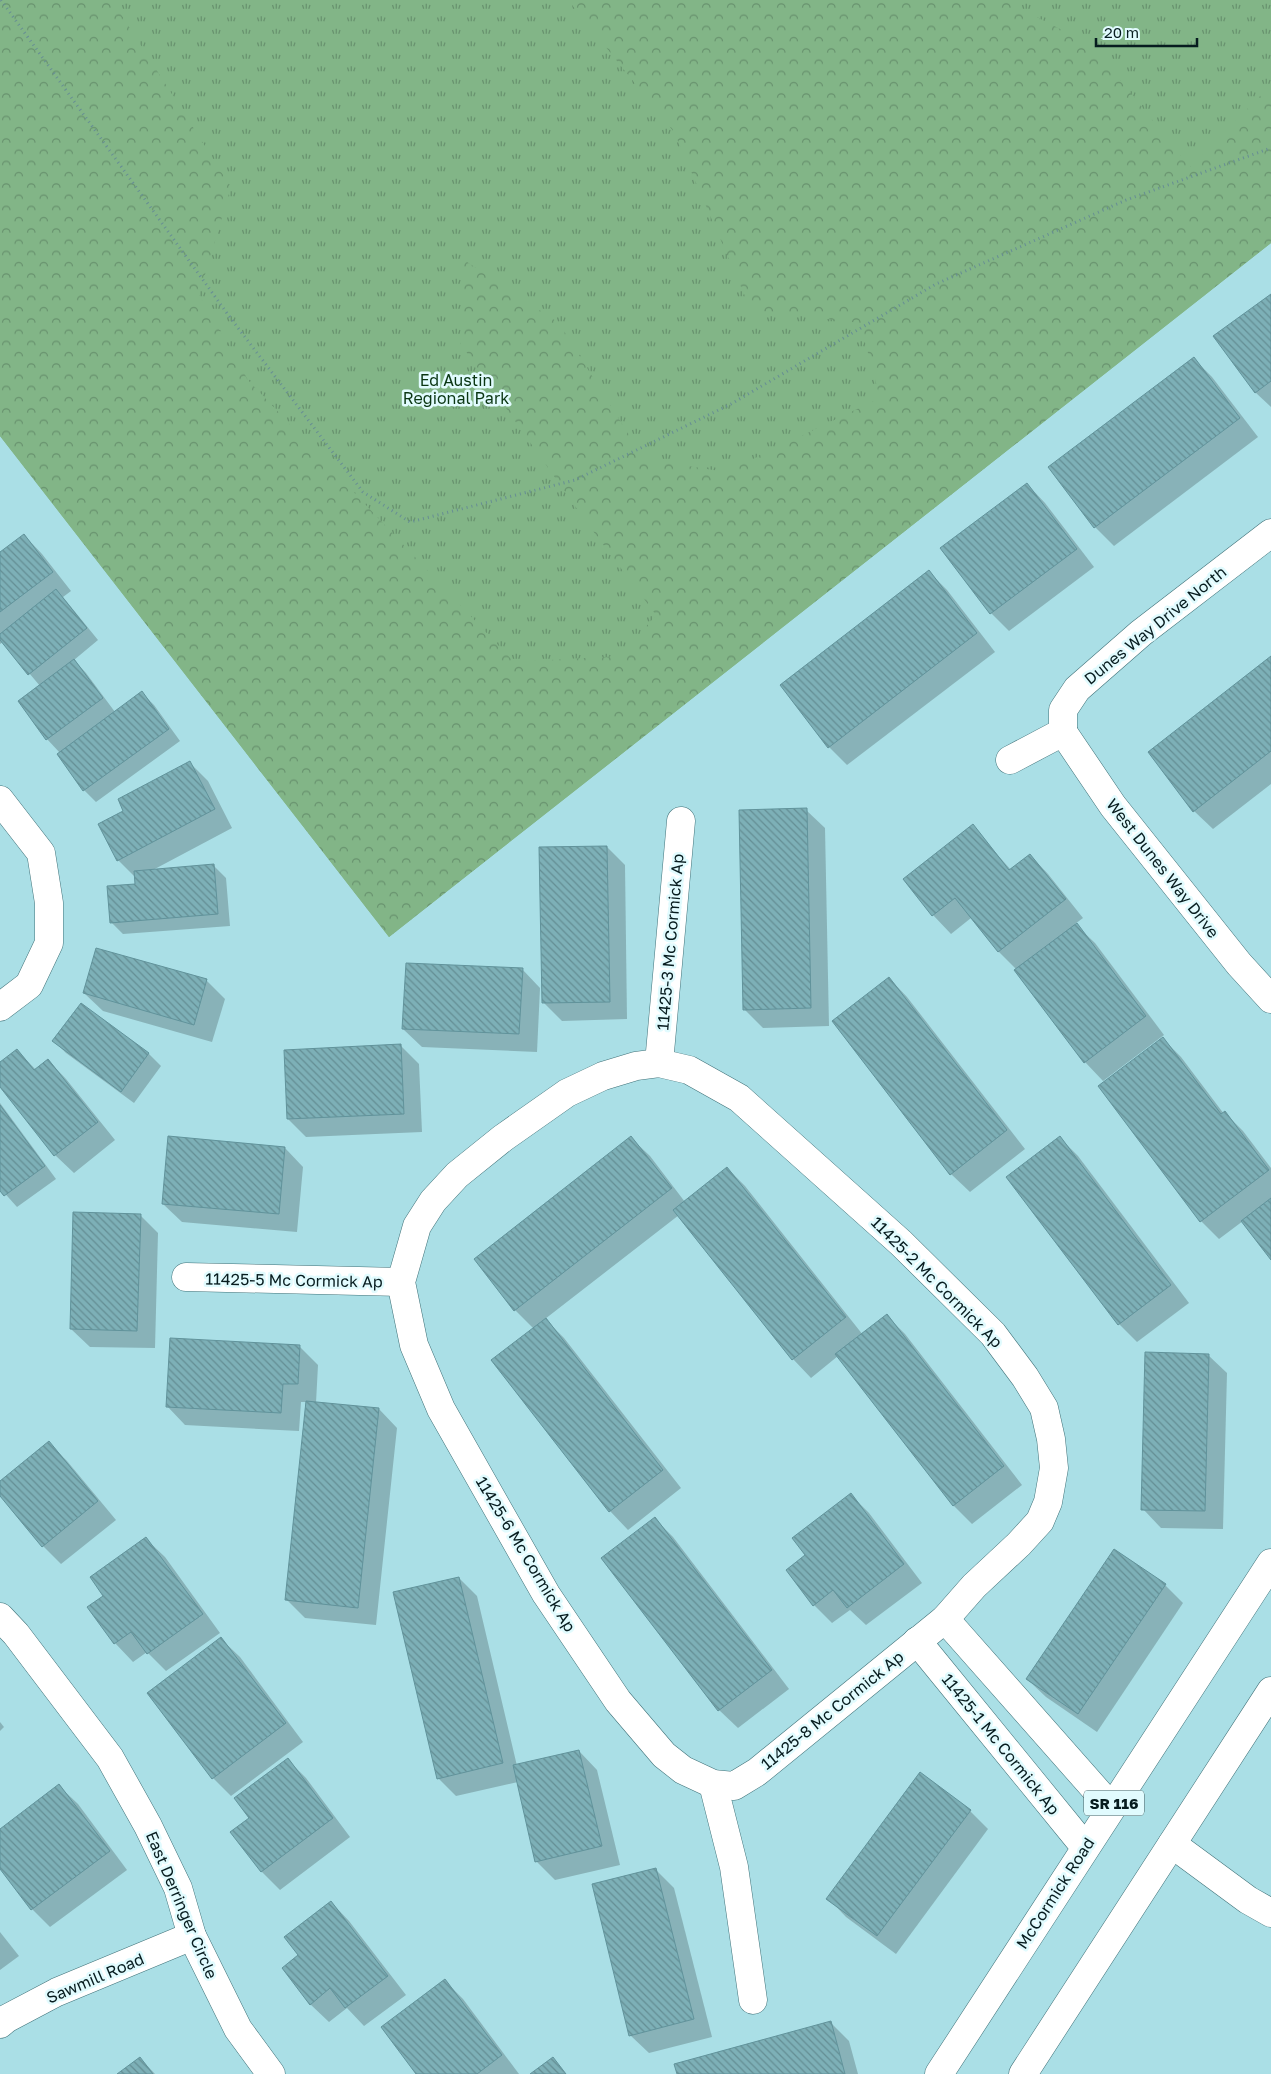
<svg xmlns="http://www.w3.org/2000/svg" width="1271" height="2074" font-family="'Golos Text',sans-serif">
  <style>
    .grass { fill: url(#grass-tufts) }
    .forest { fill: url(#forest-crowns) }
    .shadow { fill: #0003 }
    .building { fill: url(#building-back-hatch); stroke: #61939b }
    .lines { fill: none; stroke-linecap: round; stroke-linejoin: round }
    .minor-casing { stroke: #407279; stroke-width: 29 }
    .major-casing { stroke: #407279; stroke-width: 29 }
    .path { stroke: #678e94; stroke-width: 3; stroke-dasharray: 1 4; stroke-linecap: butt }
    .minor { stroke: #fff; stroke-width: 28 }
    .major { stroke: #fff; stroke-width: 28 }
    .labels { text-anchor: middle; dominant-baseline: central; stroke-width: 5; stroke-linejoin: round; paint-order: stroke }
    .shield { fill: #e1fbfe; stroke: #485f62; stroke-width: 1 }
    .shield-label { font-size: 15px; font-weight: bold; fill: #071c1f }
    .park-label { font-size: 16px; fill: #0a3613; stroke: #e1fbfe }
    .street-label { font-size: 16px; fill: #071c1f; stroke: #e1fbfe }
  </style>
  <defs>
    <pattern id="grass-tufts" width="24" height="20" patternUnits="userSpaceOnUse" patternTransform="scale(1.25)"><rect width="24" height="20" fill="#82b587"/><path d="M3 7l-1-3M5 7V3M7 7l1-3M15 17l-1-3M17 17v-4M19 17l1-3" fill="none" stroke="#68926e"/></pattern>
    <pattern id="forest-crowns" width="20" height="18" patternUnits="userSpaceOnUse" patternTransform="scale(1.25)"><rect width="20" height="18" fill="#82b587"/><path d="M2 6a3 3 0 1 1 6 0M12 15a3 3 0 1 1 6 0" fill="none" stroke="#68926e"/></pattern>
    <pattern id="building-back-hatch" width="6" height="6" patternUnits="userSpaceOnUse" patternTransform="scale(1.25)"><rect width="6" height="6" fill="#7db0b7"/><path d="M-1 5l2 2M0 0l6 6M5-1l2 2" fill="none" stroke="#648e94"/></pattern>
  </defs>
  <rect width="100%" height="100%" fill="#aadfe6"/>
  <path class="grass" d="M0,0H1271V243L389,937L0,436Z"/>
  <path class="forest" d="M0,0H112L231,187L199,295L248,380L514,662L621,656L656,615L587,523L460,343L464,260L559,323L644,459L726,472L880,398L860,323L751,310L674,132L568,0H1004L1093,46L1190,167L1271,85V243L389,937L0,436Z"/>
  <g class="shadow">
    <path d="M1271,295V407L1255,392Z"/>
    <path d="M1194,359L1212,377L1258,437L1114,546L1095,527L1050,467Z"/>
    <path d="M1027,484L1045,503L1094,567L1009,631L991,613Z"/>
    <path d="M24,535L42,554L71,591L63,597L98,640L74,660L86,673L115,712L142,693L154,705L180,741L96,802L84,790L60,753L47,739L40,686L3,642L0,644V553Z"/>
    <path d="M928,571L947,590L995,652L847,765L829,747Z"/>
    <path d="M1271,658V784L1213,829L1194,811Z"/>
    <path d="M190,763L208,781L232,828L151,871L214,866L226,878L230,926L123,934L111,922L136,885V878L118,860Z"/>
    <path d="M806,810L825,828L829,1026L763,1028L744,1009Z"/>
    <path d="M972,826L1011,870L1030,855L1048,874L1083,918L1075,924L1095,943L1164,1035L1103,1081L1085,1062L1017,970L998,951L971,918L951,934L933,915Z"/>
    <path d="M607,847L625,865L627,1019L562,1021L543,1002Z"/>
    <path d="M522,969L540,988L537,1052L422,1047L403,1029Z"/>
    <path d="M889,978L907,997L1025,1149L970,1192L951,1174L833,1021Z"/>
    <path d="M206,980L225,999L212,1042L103,1011L84,993Z"/>
    <path d="M81,1004L149,1054L161,1066L134,1103L66,1053L54,1041Z"/>
    <path d="M1163,1039L1181,1057L1224,1114L1225,1113L1243,1131L1271,1168V1258L1243,1221L1219,1239L1201,1221Z"/>
    <path d="M401,1046L419,1064L422,1132L306,1137L288,1119Z"/>
    <path d="M17,1050L36,1070L48,1060L66,1079L115,1140L74,1173L55,1155L0,1085V1064Z"/>
    <path d="M0,1103L56,1179L17,1207L0,1188Z"/>
    <path d="M631,1138L650,1156L685,1202L727,1168L745,1186L863,1335L887,1316L905,1334L1022,1485L972,1524L954,1506L838,1356L811,1378L793,1359L679,1215L545,1319L564,1338L681,1488L628,1530L610,1511L534,1329L515,1310Z"/>
    <path d="M1060,1138L1078,1156L1189,1303L1137,1342L1119,1324Z"/>
    <path d="M285,1148L303,1167L297,1232L182,1222L163,1204Z"/>
    <path d="M140,1215L158,1233L155,1348L90,1347L71,1329Z"/>
    <path d="M299,1346L318,1365L316,1403L379,1409L397,1428L376,1625L305,1618L287,1600L307,1402H301L299,1431L185,1425L167,1406Z"/>
    <path d="M1208,1355L1227,1373L1223,1529L1161,1528L1143,1509Z"/>
    <path d="M49,1443L67,1461L116,1520L61,1564L43,1546L0,1494V1483Z"/>
    <path d="M851,1495L869,1513L922,1583L866,1625L850,1610L832,1623L814,1605L807,1556Z"/>
    <path d="M655,1519L673,1537L789,1689L738,1728L719,1710Z"/>
    <path d="M146,1539L165,1557L220,1633L166,1671L147,1652L133,1662L115,1643L105,1596Z"/>
    <path d="M459,1578L477,1596L517,1766L579,1751L597,1770L620,1865L555,1880L536,1861L518,1782L456,1796L438,1778Z"/>
    <path d="M1165,1585L1183,1603L1097,1732L1046,1697L1027,1679Z"/>
    <path d="M221,1639L240,1657L303,1742L231,1796L213,1778Z"/>
    <path d="M0,1722L4,1727L0,1731Z"/>
    <path d="M287,1759L306,1778L350,1837L280,1890L262,1872L232,1832L251,1818Z"/>
    <path d="M59,1786L78,1804L127,1870L50,1927L32,1909L0,1866V1830Z"/>
    <path d="M970,1811L988,1829L896,1954L846,1917L828,1898Z"/>
    <path d="M656,1870L674,1888L712,2037L649,2053L630,2035Z"/>
    <path d="M331,1902L349,1921L406,1995L364,2026L347,2008L329,2022L310,2004L300,1956Z"/>
    <path d="M0,1932L19,1956L0,1970Z"/>
    <path d="M445,1981L463,1999L519,2074H417Z"/>
    <path d="M830,2022L849,2041L858,2074H678Z"/>
    <path d="M140,2058L155,2074H119Z"/>
  </g>
  <g class="building">
    <path d="M1271,294V381L1255,393L1213,336Z"/>
    <path d="M1194,357L1240,418L1094,528L1048,467Z"/>
    <path d="M1027,483L1077,549L990,614L940,548Z"/>
    <path d="M24,534L53,572L0,612V552Z"/>
    <path d="M929,570L977,633L828,748L780,685Z"/>
    <path d="M56,589L87,628L28,675L0,640V634Z"/>
    <path d="M1271,656V751L1193,812L1148,752Z"/>
    <path d="M74,659L103,698L46,740L18,701Z"/>
    <path d="M142,691L169,729L83,791L57,754Z"/>
    <path d="M190,761L215,809L117,861L98,824L123,811L118,799Z"/>
    <path d="M807,808L811,1008L743,1010L739,810Z"/>
    <path d="M973,824L1009,870L1030,854L1066,899L998,952L955,898L932,916L903,879Z"/>
    <path d="M607,846L610,1002L542,1003L539,847Z"/>
    <path d="M214,864L218,914L110,923L107,886L135,884L134,871Z"/>
    <path d="M1077,923L1146,1016L1084,1063L1014,970Z"/>
    <path d="M96,948L207,979L194,1025L83,993Z"/>
    <path d="M406,963L523,968L519,1034L402,1029Z"/>
    <path d="M889,977L1007,1130L950,1175L832,1021Z"/>
    <path d="M81,1003L149,1053L121,1092L52,1041Z"/>
    <path d="M1163,1037L1221,1114L1225,1111L1269,1170L1200,1222L1098,1086Z"/>
    <path d="M401,1044L404,1114L287,1119L284,1050Z"/>
    <path d="M17,1049L34,1070L48,1059L98,1122L54,1156L0,1087V1062Z"/>
    <path d="M0,1105L45,1166L4,1196L0,1191Z"/>
    <path d="M168,1136L285,1147L279,1214L162,1204Z"/>
    <path d="M631,1136L672,1188L514,1311L474,1259Z"/>
    <path d="M1060,1136L1171,1285L1118,1325L1006,1177Z"/>
    <path d="M727,1167L846,1317L792,1360L673,1210Z"/>
    <path d="M1271,1198V1260L1241,1221Z"/>
    <path d="M73,1212L141,1214L137,1331L70,1329Z"/>
    <path d="M887,1314L1004,1466L953,1506L835,1354Z"/>
    <path d="M546,1318L663,1470L609,1512L491,1360Z"/>
    <path d="M170,1338L300,1345L298,1384H283L281,1413L166,1407Z"/>
    <path d="M1145,1352L1209,1354L1205,1511L1141,1510Z"/>
    <path d="M306,1401L379,1408L358,1608L285,1600Z"/>
    <path d="M49,1441L98,1501L42,1547L0,1496V1481Z"/>
    <path d="M851,1493L904,1564L847,1608L833,1590L813,1606L786,1570L805,1555L792,1538Z"/>
    <path d="M655,1517L772,1670L718,1711L601,1558Z"/>
    <path d="M146,1537L203,1614L147,1654L131,1632L114,1644L87,1607L103,1596L90,1577Z"/>
    <path d="M1114,1549L1166,1584L1078,1714L1026,1679Z"/>
    <path d="M459,1577L503,1763L437,1779L393,1592Z"/>
    <path d="M221,1637L286,1723L212,1779L147,1693Z"/>
    <path d="M579,1750L602,1846L535,1862L513,1765Z"/>
    <path d="M288,1758L333,1818L261,1872L230,1832L249,1818L234,1798Z"/>
    <path d="M920,1772L971,1810L877,1936L826,1899Z"/>
    <path d="M59,1784L110,1851L31,1910L0,1869V1829Z"/>
    <path d="M656,1868L694,2019L629,2036L592,1884Z"/>
    <path d="M331,1901L388,1976L345,2008L330,1988L310,2005L282,1968L298,1955L284,1937Z"/>
    <path d="M445,1979L502,2055L477,2074H416L381,2027Z"/>
    <path d="M831,2021L845,2074H677L674,2064Z"/>
    <path d="M140,2057L153,2074H117Z"/>
    <path d="M553,2057L566,2074H530Z"/>
  </g>
  <g class="lines">
    <g class="minor-casing">
      <g id="minor">
        <path d="M1063,732L1113,806L1239,964L1271,999"/>
        <path d="M1063,732V710L1077,689L1141,633L1271,533"/>
        <path d="M1010,760L1063,732"/>
        <path d="M0,800L41,853L49,903V943L29,985L0,1007"/>
        <path d="M659,1063L689,1070L739,1098L901,1243L993,1334L1025,1377L1044,1408L1051,1439L1054,1468L1048,1502L1040,1521L1019,1544L974,1586L945,1619L757,1772L734,1786L713,1784L683,1770L664,1755L618,1701L546,1594L441,1409L414,1345L401,1282L417,1226L433,1201L457,1175L503,1138L567,1093L603,1076L636,1066Z"/>
        <path d="M659,1063L681,821"/>
        <path d="M186,1277L401,1282"/>
        <path d="M0,1617L16,1634L110,1758L148,1826L178,1888L192,1936L238,2029L271,2074"/>
        <path d="M945,1619L1111,1807"/>
        <path d="M917,1641L1085,1847"/>
        <path d="M713,1784L734,1867L753,2000"/>
        <path d="M1172,1844L1248,1900L1271,1913"/>
        <path d="M0,2024L6,2019L57,1992L192,1936"/>
      </g>
    </g>
    <g class="major-casing">
      <g id="major">
        <path d="M939,2074L1271,1563"/>
        <path d="M1023,2074L1271,1691"/>
      </g>
    </g>
    <path class="path" d="M1,0L229,316L363,492L410,522L575,480L731,404L936,284L1126,200L1271,148"/>
    <use href="#minor" class="minor"/>
    <use href="#major" class="major"/>
  </g>
  <g class="labels">
    <rect class="shield" x="1084" y="1790.5" width="60" height="25" rx="4"/>
    <g class="shield-label">
      <text x="1114" y="1803">SR 116</text>
    </g>
    <g class="park-label">
      <text x="456" y="380">Ed Austin<tspan x="456" dy="18">Regional Park</tspan></text>
    </g>
    <g class="street-label">
      <text transform="translate(1155 625) rotate(-39)">Dunes Way Drive North</text>
      <text transform="translate(1163 868) rotate(52)">West Dunes Way Drive</text>
      <text transform="translate(670 942) rotate(-85)">11425-3 Mc Cormick Ap</text>
      <text transform="translate(294 1280) rotate(1)">11425-5 Mc Cormick Ap</text>
      <text transform="translate(937 1282) rotate(45)">11425-2 Mc Cormick Ap</text>
      <text transform="translate(526 1554) rotate(59)">11425-6 Mc Cormick Ap</text>
      <text transform="translate(832 1710) rotate(-39)">11425-8 Mc Cormick Ap</text>
      <text transform="translate(1001 1744) rotate(51)">11425-1 Mc Cormick Ap</text>
      <text transform="translate(1055 1893) rotate(-57)">McCormick Road</text>
      <text transform="translate(182 1905) rotate(67)">East Derringer Circle</text>
      <text transform="translate(95 1978) rotate(-23)">Sawmill Road</text>
    </g>
  </g>
  <path d="M1096 38v8h101v-8" fill="none" stroke="#071c1f" stroke-width="2.5"/>
  <text x="1104" y="38" font-size="15" fill="#071c1f" stroke="#e1fbfe" stroke-width="4" paint-order="stroke">20 m</text>
</svg>
